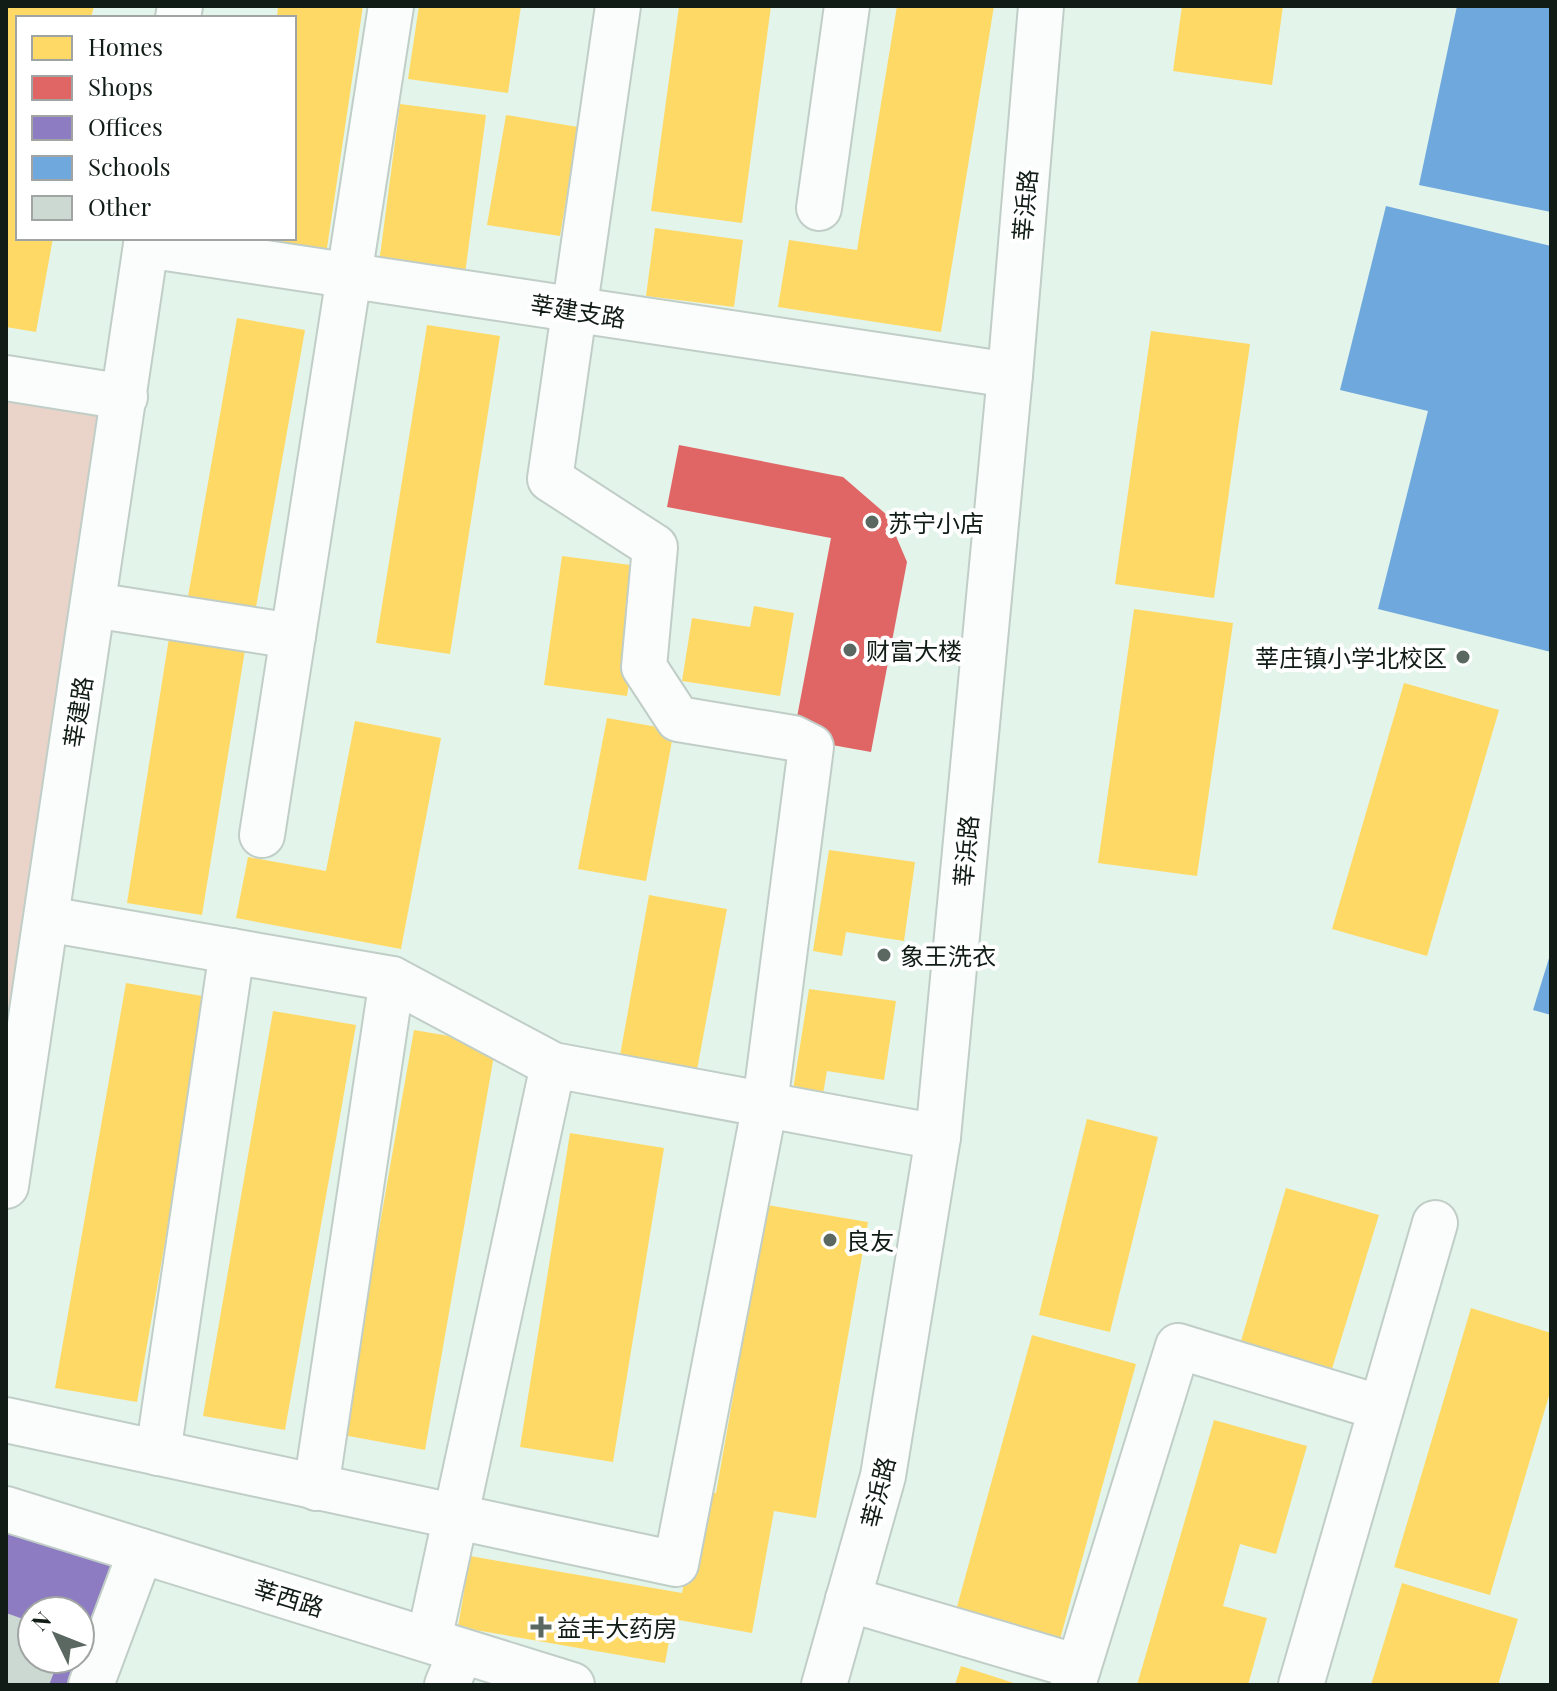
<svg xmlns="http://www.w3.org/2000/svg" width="1557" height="1691" font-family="'Playfair Display','Noto Sans SC',serif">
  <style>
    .green { fill: #ead3c8 }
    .homes { fill: #ffd966 }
    .shops { fill: #e06666 }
    .offices { fill: #8e7cc3; fill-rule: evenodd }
    .schools { fill: #6fa8dc }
    .building { fill: #ccd9d2 }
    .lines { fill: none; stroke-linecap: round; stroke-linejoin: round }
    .minor-casing { stroke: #c0cec7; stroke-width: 48 }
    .minor { stroke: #fbfdfc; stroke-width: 44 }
    .poi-dot { fill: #5a6861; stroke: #fff; stroke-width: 3 }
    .labels { text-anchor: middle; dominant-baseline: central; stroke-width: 8; stroke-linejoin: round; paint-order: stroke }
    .street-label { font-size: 24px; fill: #111c16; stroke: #fff }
    .poi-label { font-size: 24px; fill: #111c16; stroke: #fff; text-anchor: start }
  </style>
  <rect width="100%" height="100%" fill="#e3f4eb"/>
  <path class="green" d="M6,378L125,397L6,1185Z"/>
  <g class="homes">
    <path d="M6,6H94L91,18H18V238H53L36,332L6,327Z"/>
    <path d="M278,6H363L326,255L244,238H294V18H277Z"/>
    <path d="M419,6H521L508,93L408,79Z"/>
    <path d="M679,6H771L742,223L651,211Z"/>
    <path d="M897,6H994L941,332L778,307L789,240L857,250Z"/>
    <path d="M1182,6H1283L1272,85L1173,71Z"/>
    <path d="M400,104L486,115L465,274L379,263Z"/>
    <path d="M506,115L578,127L560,236L487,225Z"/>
    <path d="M655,228L743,240L734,307L646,296Z"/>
    <path d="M237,318L305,330L255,613L187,602Z"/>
    <path d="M427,325L500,336L450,654L376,643Z"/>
    <path d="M1151,331L1250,344L1214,598L1115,584Z"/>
    <path d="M562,556L646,567L627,696L544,685Z"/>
    <path d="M754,606L794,613L780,696L682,681L692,618L750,627Z"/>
    <path d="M1134,609L1233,623L1197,876L1098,863Z"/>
    <path d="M169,638L245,650L202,915L127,903Z"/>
    <path d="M1404,683L1499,710L1427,956L1332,929Z"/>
    <path d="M607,718L674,730L646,881L578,869Z"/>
    <path d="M355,721L441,738L401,949L236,918L248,857L326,871Z"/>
    <path d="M829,850L915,862L904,941L846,932L842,956L813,951Z"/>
    <path d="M649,895L727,909L696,1075L619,1061Z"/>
    <path d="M126,983L208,997L137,1402L55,1388Z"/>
    <path d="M809,989L896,1001L884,1080L827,1071L823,1094L793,1090Z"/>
    <path d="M273,1011L356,1025L285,1430L203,1416Z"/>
    <path d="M414,1030L496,1044L425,1450L343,1435Z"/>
    <path d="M1087,1119L1158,1137L1110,1332L1039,1315Z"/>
    <path d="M570,1133L664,1148L613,1462L520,1447Z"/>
    <path d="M1286,1188L1379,1215L1332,1369L1241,1341Z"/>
    <path d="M767,1205L868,1222L816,1518L774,1511L752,1633L673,1619L665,1663L458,1627L470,1556L682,1593L701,1490L716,1493Z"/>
    <path d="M1471,1308L1551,1333V1389L1490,1595L1394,1567Z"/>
    <path d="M1032,1335L1136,1364L1059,1643L955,1614Z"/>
    <path d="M1214,1420L1307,1446L1276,1554L1240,1544L1223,1606L1267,1618L1248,1685H1137Z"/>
    <path d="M1402,1583L1518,1619L1498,1685H1371Z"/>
    <path d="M961,1666L1017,1684V1685H955Z"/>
  </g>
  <path class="shops" d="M679,445L843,477L887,515L907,562L871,752L793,738L831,538L667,507Z"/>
  <path class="offices" d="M6,1509L141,1551L91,1685H6ZM32,1611H80V1659H32Z"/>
  <g class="schools">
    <path d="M1457,6H1551V212L1419,185Z"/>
    <path d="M1386,206L1551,246V652L1378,609L1428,411L1340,390Z"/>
    <path d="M1550,955L1551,956V1015L1533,1010Z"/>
  </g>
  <path class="building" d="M6,1613L32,1622V1659H59L49,1685H6Z"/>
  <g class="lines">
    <g class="minor-casing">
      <g id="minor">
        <path d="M178,18L180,6"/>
        <path d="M819,208L847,6"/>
        <path d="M146,245L1010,375"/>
        <path d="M6,378L125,397"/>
        <path d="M93,605L293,636"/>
        <path d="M262,835L391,6"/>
        <path d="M47,919L392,979L553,1065L938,1137"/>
        <path d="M6,1186L147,238"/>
        <path d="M6,1420L676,1564L765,1104L811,747L793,738L678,719L644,667L655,547L550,479L618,6"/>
        <path d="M158,1453L232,951"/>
        <path d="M316,1488L392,979"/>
        <path d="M6,1509L572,1685"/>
        <path d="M848,1599L1078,1667"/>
        <path d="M429,1640L553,1065"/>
        <path d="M91,1685L141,1551"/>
        <path d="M447,1685L461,1651"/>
        <path d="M824,1685L883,1476L938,1137L1010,375L1041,6"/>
        <path d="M1073,1685L1178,1346L1381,1408"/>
        <path d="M1301,1685L1435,1223"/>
      </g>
    </g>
    <use href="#minor" class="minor"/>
  </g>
  <g class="poi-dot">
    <circle cx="872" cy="522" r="8"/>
    <circle cx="850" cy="650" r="8"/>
    <circle cx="1463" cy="657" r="8"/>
    <circle cx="884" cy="955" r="8"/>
    <circle cx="830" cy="1240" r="8"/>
    <path d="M537 1615h8v8h8v8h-8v8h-8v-8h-8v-8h8z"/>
  </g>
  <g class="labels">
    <g class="street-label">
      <text transform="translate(1024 205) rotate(-85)">莘浜路</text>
      <text transform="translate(578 310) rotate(9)">莘建支路</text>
      <text transform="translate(77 712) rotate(-81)">莘建路</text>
      <text transform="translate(965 851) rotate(-85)">莘浜路</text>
      <text transform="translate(877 1492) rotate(-76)">莘浜路</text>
      <text transform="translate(289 1597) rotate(17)">莘西路</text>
    </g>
    <g class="poi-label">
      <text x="888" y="522">苏宁小店</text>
      <text x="866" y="650">财富大楼</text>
      <text x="1447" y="657" text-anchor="end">莘庄镇小学北校区</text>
      <text x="900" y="955">象王洗衣</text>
      <text x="846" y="1240">良友</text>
      <text x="557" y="1627">益丰大药房</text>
    </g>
  </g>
  <rect width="1557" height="1691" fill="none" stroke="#111c16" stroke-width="16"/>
  <rect x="16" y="16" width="280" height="224" fill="#ffffff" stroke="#a0a4a2" stroke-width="2"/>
  <rect x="32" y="36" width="40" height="24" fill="#ffd966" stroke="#a0a4a2" stroke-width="2"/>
  <text x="88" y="56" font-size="24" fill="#111c16">Homes</text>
  <rect x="32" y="76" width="40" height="24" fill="#e06666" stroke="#a0a4a2" stroke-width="2"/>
  <text x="88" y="96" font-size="24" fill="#111c16">Shops</text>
  <rect x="32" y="116" width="40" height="24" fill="#8e7cc3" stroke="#a0a4a2" stroke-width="2"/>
  <text x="88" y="136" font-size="24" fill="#111c16">Offices</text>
  <rect x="32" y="156" width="40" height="24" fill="#6fa8dc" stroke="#a0a4a2" stroke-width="2"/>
  <text x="88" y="176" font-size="24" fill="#111c16">Schools</text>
  <rect x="32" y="196" width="40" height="24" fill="#ccd9d2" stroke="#a0a4a2" stroke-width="2"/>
  <text x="88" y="216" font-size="24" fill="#111c16">Other</text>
  <g transform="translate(56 1635) rotate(313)"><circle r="38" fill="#ffffff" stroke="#a0a4a2" stroke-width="2"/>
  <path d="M0-6L14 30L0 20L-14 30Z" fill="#5a6861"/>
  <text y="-12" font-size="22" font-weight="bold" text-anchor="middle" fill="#111c16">N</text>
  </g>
</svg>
